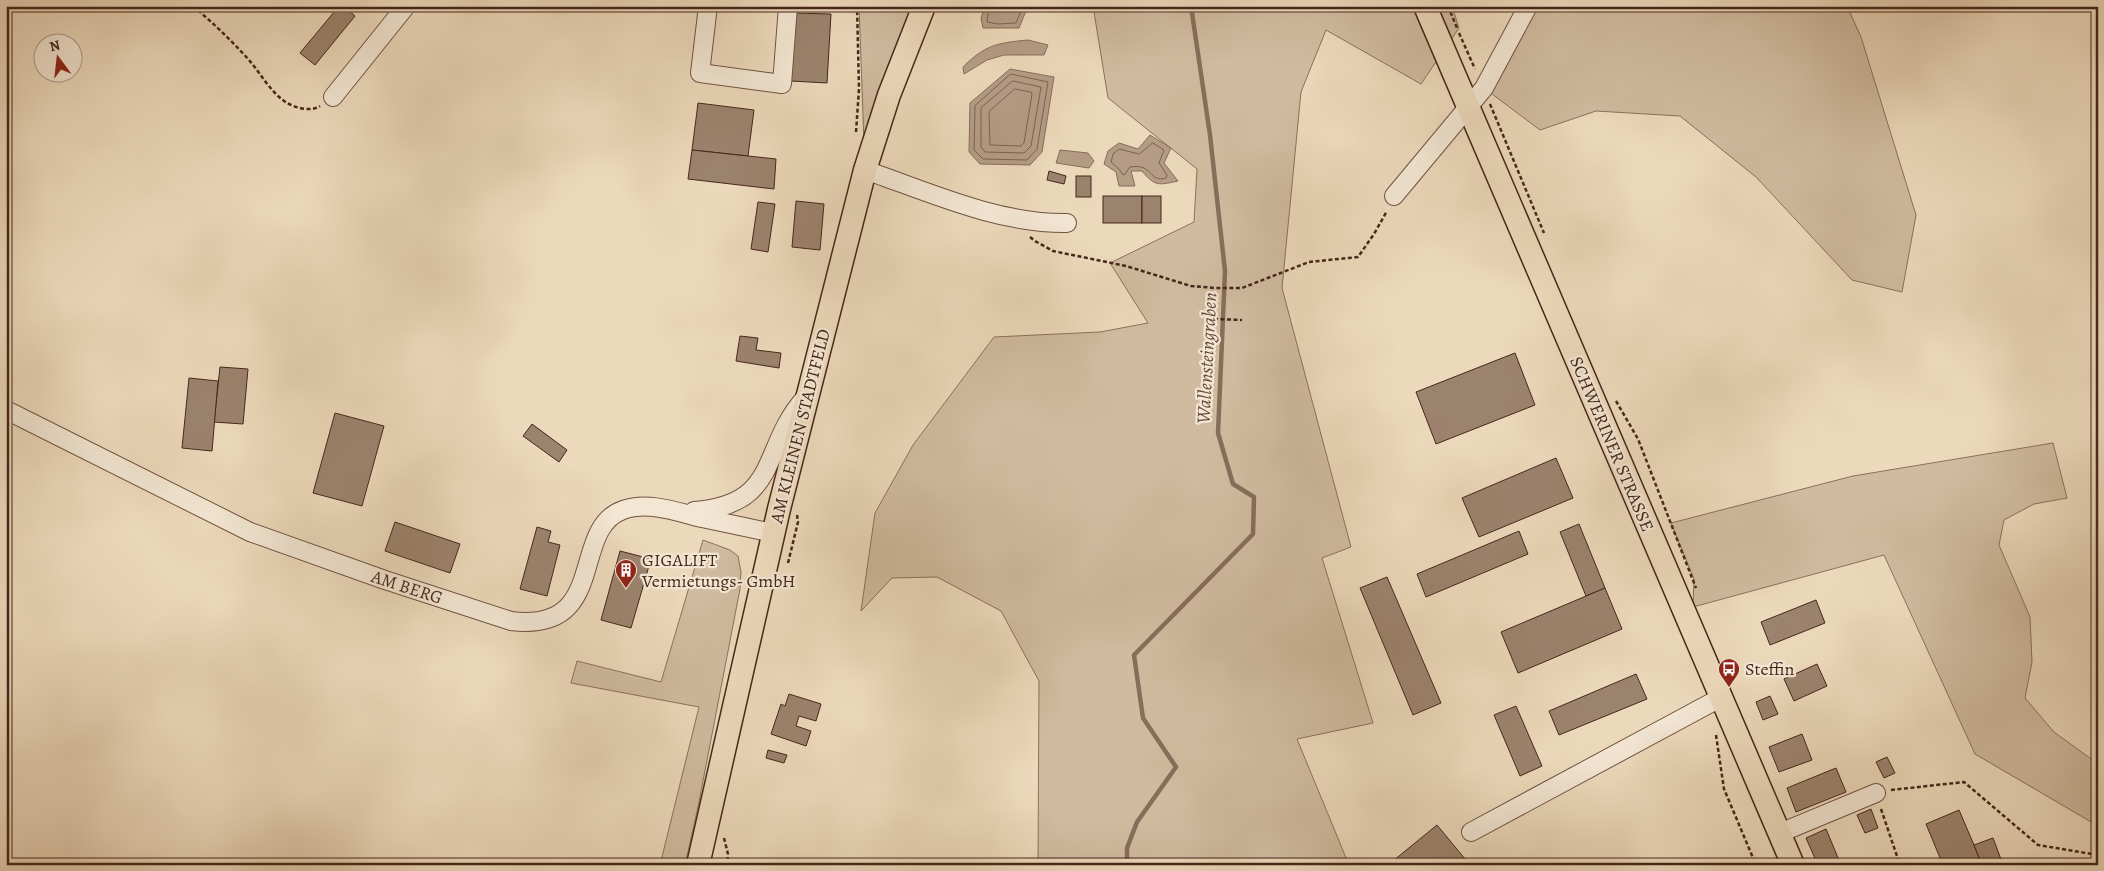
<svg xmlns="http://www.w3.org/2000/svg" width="2104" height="871" font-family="Alegreya,serif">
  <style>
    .green { fill: #d0bba0; stroke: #8b705e }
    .water { fill: #b49c85; stroke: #886d5b }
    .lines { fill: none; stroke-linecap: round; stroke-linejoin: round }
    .shore { stroke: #7d6150; stroke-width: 1 }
    .stream { stroke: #886d5b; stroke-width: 4.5 }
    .building { fill: #9c836e; stroke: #46261b }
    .minor-casing { stroke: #705343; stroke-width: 20 }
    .major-casing { stroke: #46261b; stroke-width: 25 }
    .path { stroke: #46261b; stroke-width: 2.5; stroke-dasharray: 4 2.5; stroke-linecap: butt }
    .minor { stroke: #f3e6d3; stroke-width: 18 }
    .major { stroke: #ecd9bb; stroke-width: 22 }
    .labels { text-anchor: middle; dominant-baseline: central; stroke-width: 4.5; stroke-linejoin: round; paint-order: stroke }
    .street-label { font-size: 18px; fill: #46261b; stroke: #f3e6d3 }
    .poi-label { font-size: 18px; fill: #46261b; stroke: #f3e6d3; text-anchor: start }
    .water-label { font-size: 19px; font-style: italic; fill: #67493b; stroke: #f3e6d3 }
  </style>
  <rect width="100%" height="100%" fill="#ecd9bb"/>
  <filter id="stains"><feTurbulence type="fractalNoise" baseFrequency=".004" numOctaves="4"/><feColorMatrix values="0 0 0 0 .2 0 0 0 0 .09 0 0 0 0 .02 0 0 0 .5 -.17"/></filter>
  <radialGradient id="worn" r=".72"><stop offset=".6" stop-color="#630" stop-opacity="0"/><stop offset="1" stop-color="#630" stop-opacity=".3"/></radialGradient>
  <g class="green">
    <path d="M859,6H924L865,170Z"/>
    <path d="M1093,6H1452L1459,28L1421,84L1326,30L1301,92L1282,288L1351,547L1322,558L1373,723L1297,739L1349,865H1038L1039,681L1001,611L937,577L892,578L861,611L875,513L913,445L994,337L1100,332L1148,323L1110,263L1194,222L1197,169L1108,98Z"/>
    <path d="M1528,6H1847L1861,37L1916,215L1902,292L1852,280L1756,177L1680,116L1596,111L1540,130L1484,88Z"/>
    <path d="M2053,443L2067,498L2034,504L2004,520L1999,545L2030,617L2032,662L2025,698L2054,732L2098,764V826L1975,754L1884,555L1693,607L1694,579L1671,523L1853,476Z"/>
    <path d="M703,540L730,550L738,556L741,572L740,589L698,807L685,865H660L699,707L571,683L577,661L661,682Z"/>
  </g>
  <g class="water">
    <path d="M985,6H1028L1019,28H983L981,18Z"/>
    <path d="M1028,40L1048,45L1044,55H1004L987,60L964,74L963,67C985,45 997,43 1028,40Z"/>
    <path d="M1010,69L1054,77L1042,152L1030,165L980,164L969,152L970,103Z"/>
    <path d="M1150,135L1171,148L1164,163L1178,181C1159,185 1155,187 1142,171H1131L1135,186H1119L1116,172L1104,164L1108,151L1119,143L1138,149Z"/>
    <path d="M1060,150L1088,153L1094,161L1089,168L1056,163Z"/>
  </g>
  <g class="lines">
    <g class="shore">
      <path d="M989,6L987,22L998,24L1016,23L1023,6"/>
      <path d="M1011,74L1048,82L1037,149L1027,160L983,159L974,150L975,106Z"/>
      <path d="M1013,81L1041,87L1031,146L1024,153L985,152L981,147V108Z"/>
      <path d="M1015,89L1031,92L1032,94L1024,143L1021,146L990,145L989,112Z"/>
      <path d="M1153,143L1164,150L1159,163L1167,175L1166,178C1148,183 1154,163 1130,167L1125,174L1123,175L1119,169L1111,162L1113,154L1119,149L1139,154Z"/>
    </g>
    <path class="stream" d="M1127,865V848L1137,822L1176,767L1143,718L1134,655L1253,534L1254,497L1233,484L1218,433L1225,271L1210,135L1191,6"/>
  </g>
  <g class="building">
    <path d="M339,6H343L355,16L315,65L300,53Z"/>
    <path d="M794,13L831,14L827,83L791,81Z"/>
    <path d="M698,103L754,110L748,156L692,150Z"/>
    <path d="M692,150L776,159L774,189L688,179Z"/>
    <path d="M1049,171L1066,176L1064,184L1047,180Z"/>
    <rect x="1076" y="176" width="15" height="21"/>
    <rect x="1103" y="196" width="39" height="27"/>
    <rect x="1142" y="196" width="19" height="27"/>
    <path d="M796,201L824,204L820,250L792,247Z"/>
    <path d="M758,202L775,204L768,252L751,249Z"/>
    <path d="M740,336L758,338L756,350L781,353L779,368L736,361Z"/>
    <path d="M1515,353L1535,405L1436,444L1416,392Z"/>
    <path d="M220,367L248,369L243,424L214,422Z"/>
    <path d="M189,378L218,381L212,451L182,448Z"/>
    <path d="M335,413L384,426L362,506L313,493Z"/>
    <path d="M532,424L567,450L559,462L523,436Z"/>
    <path d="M1556,458L1573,498L1479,537L1462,498Z"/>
    <path d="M395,522L460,544L450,573L385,551Z"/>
    <path d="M1579,524L1605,588L1586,596L1560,532Z"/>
    <path d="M537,527L551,531L548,542L560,545L547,596L520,589Z"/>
    <path d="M1519,531L1528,554L1426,597L1417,574Z"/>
    <path d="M620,551L651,559L631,628L601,620Z"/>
    <path d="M1387,577L1441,703L1413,715L1360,588Z"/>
    <path d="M1605,588L1622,629L1518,673L1501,632Z"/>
    <path d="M1816,600L1825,623L1770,645L1761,622Z"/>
    <path d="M1817,664L1827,686L1794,701L1784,679Z"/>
    <path d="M1636,674L1647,699L1559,735L1549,711Z"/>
    <path d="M789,694L821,704L816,721L799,716L796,726L811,731L806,746L771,734L781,704L785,706Z"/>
    <path d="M1770,696L1778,714L1763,720L1756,702Z"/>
    <path d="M1516,706L1542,766L1520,776L1494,715Z"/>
    <path d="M1802,734L1812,760L1779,772L1769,747Z"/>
    <path d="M768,750L787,755L784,763L766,758Z"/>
    <path d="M1887,757L1895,773L1884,778L1876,762Z"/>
    <path d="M1836,768L1846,792L1796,812L1787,788Z"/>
    <path d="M1871,809L1878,828L1865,833L1857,815Z"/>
    <path d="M1959,810L1974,845L1982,865H1943L1926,824Z"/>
    <path d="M1437,825L1470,865H1388Z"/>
    <path d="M1826,829L1841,865H1818L1806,838Z"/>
    <path d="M1993,838L2002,862L1995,865H1982L1974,845Z"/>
  </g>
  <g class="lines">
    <g class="minor-casing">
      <g id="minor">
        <path d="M708,6L700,73L782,84L788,6"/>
        <path d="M333,97L406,6"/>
        <path d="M865,170C929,192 998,224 1067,223"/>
        <path d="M1394,196L1484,88L1528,6"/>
        <path d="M6,410L250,532L385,580L511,621C610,633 569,529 623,510C649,501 677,512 702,518C726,523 749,528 773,533"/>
        <path d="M694,511C781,505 760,448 805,398"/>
        <path d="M1471,832L1720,698"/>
        <path d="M1780,833L1876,793"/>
      </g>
    </g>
    <g class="major-casing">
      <g id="major">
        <path d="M1425,6L1793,865"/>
        <path d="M698,865L779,509L865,170L889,95L924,6"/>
      </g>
    </g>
    <g class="path">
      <path d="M193,6C213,23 231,40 249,60C261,74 271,93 287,103C296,108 311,112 320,106"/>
      <path d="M1448,6L1457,28"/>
      <path d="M1459,33L1475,69"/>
      <path d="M1490,104L1544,233"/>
      <path d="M856,132L859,89L857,6"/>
      <path d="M1030,237L1035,241L1053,251L1126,266L1191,286L1215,288H1242L1309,262L1358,257L1374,234L1387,211"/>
      <path d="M1214,319L1242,320"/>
      <path d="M1616,401L1638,439L1696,588"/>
      <path d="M788,563L798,522L797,515"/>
      <path d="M1716,735L1724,789L1756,865"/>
      <path d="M1891,790L1964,782L2038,845L2092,854L2098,853"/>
      <path d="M1881,809L1900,865"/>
      <path d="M724,838L728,854L727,865"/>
    </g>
    <use href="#minor" class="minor"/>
    <use href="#major" class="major"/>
  </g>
  <defs>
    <g id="building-pin" transform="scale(1.125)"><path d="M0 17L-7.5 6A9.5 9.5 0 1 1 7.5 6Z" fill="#8f2418" stroke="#f3e6d3"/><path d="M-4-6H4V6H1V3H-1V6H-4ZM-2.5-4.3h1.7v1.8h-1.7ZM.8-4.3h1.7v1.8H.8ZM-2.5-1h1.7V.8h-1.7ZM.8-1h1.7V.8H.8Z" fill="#fff"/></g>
    <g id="bus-pin" transform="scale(1.125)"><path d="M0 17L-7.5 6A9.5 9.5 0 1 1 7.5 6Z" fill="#8f2418" stroke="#f3e6d3"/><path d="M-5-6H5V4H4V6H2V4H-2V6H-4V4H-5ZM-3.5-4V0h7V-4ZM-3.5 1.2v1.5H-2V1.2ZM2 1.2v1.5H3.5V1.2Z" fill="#fff"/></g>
  </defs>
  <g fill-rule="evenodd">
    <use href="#building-pin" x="626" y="570"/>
    <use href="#bus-pin" x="1729" y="669"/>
  </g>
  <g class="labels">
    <g class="street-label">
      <text transform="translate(800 426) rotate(-76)">AM KLEINEN STADTFELD</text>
      <text transform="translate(1612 444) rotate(67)">SCHWERINER STRASSE</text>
      <text transform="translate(407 587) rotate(18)">AM BERG</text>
    </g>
    <g class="poi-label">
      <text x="642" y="560">GIGALIFT<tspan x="642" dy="21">Vermietungs- GmbH</tspan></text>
      <text x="1745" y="669">Steffin</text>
    </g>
    <g class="water-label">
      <text transform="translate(1207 358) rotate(-87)">Wallensteingraben</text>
    </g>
  </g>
  <rect width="2104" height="871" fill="none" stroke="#ecd9bb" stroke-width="25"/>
  <rect x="8" y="8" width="2089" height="856" fill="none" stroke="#46261b" stroke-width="2.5"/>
  <rect x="12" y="12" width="2079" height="846" fill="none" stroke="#46261b"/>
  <g transform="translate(58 58) rotate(345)"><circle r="24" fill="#f3e6d3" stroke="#ae9989"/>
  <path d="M0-4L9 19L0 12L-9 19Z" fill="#8f2418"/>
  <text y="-8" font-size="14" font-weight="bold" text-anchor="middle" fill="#46261b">N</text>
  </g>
  <rect width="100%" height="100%" filter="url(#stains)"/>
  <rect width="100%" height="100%" fill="url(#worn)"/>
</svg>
